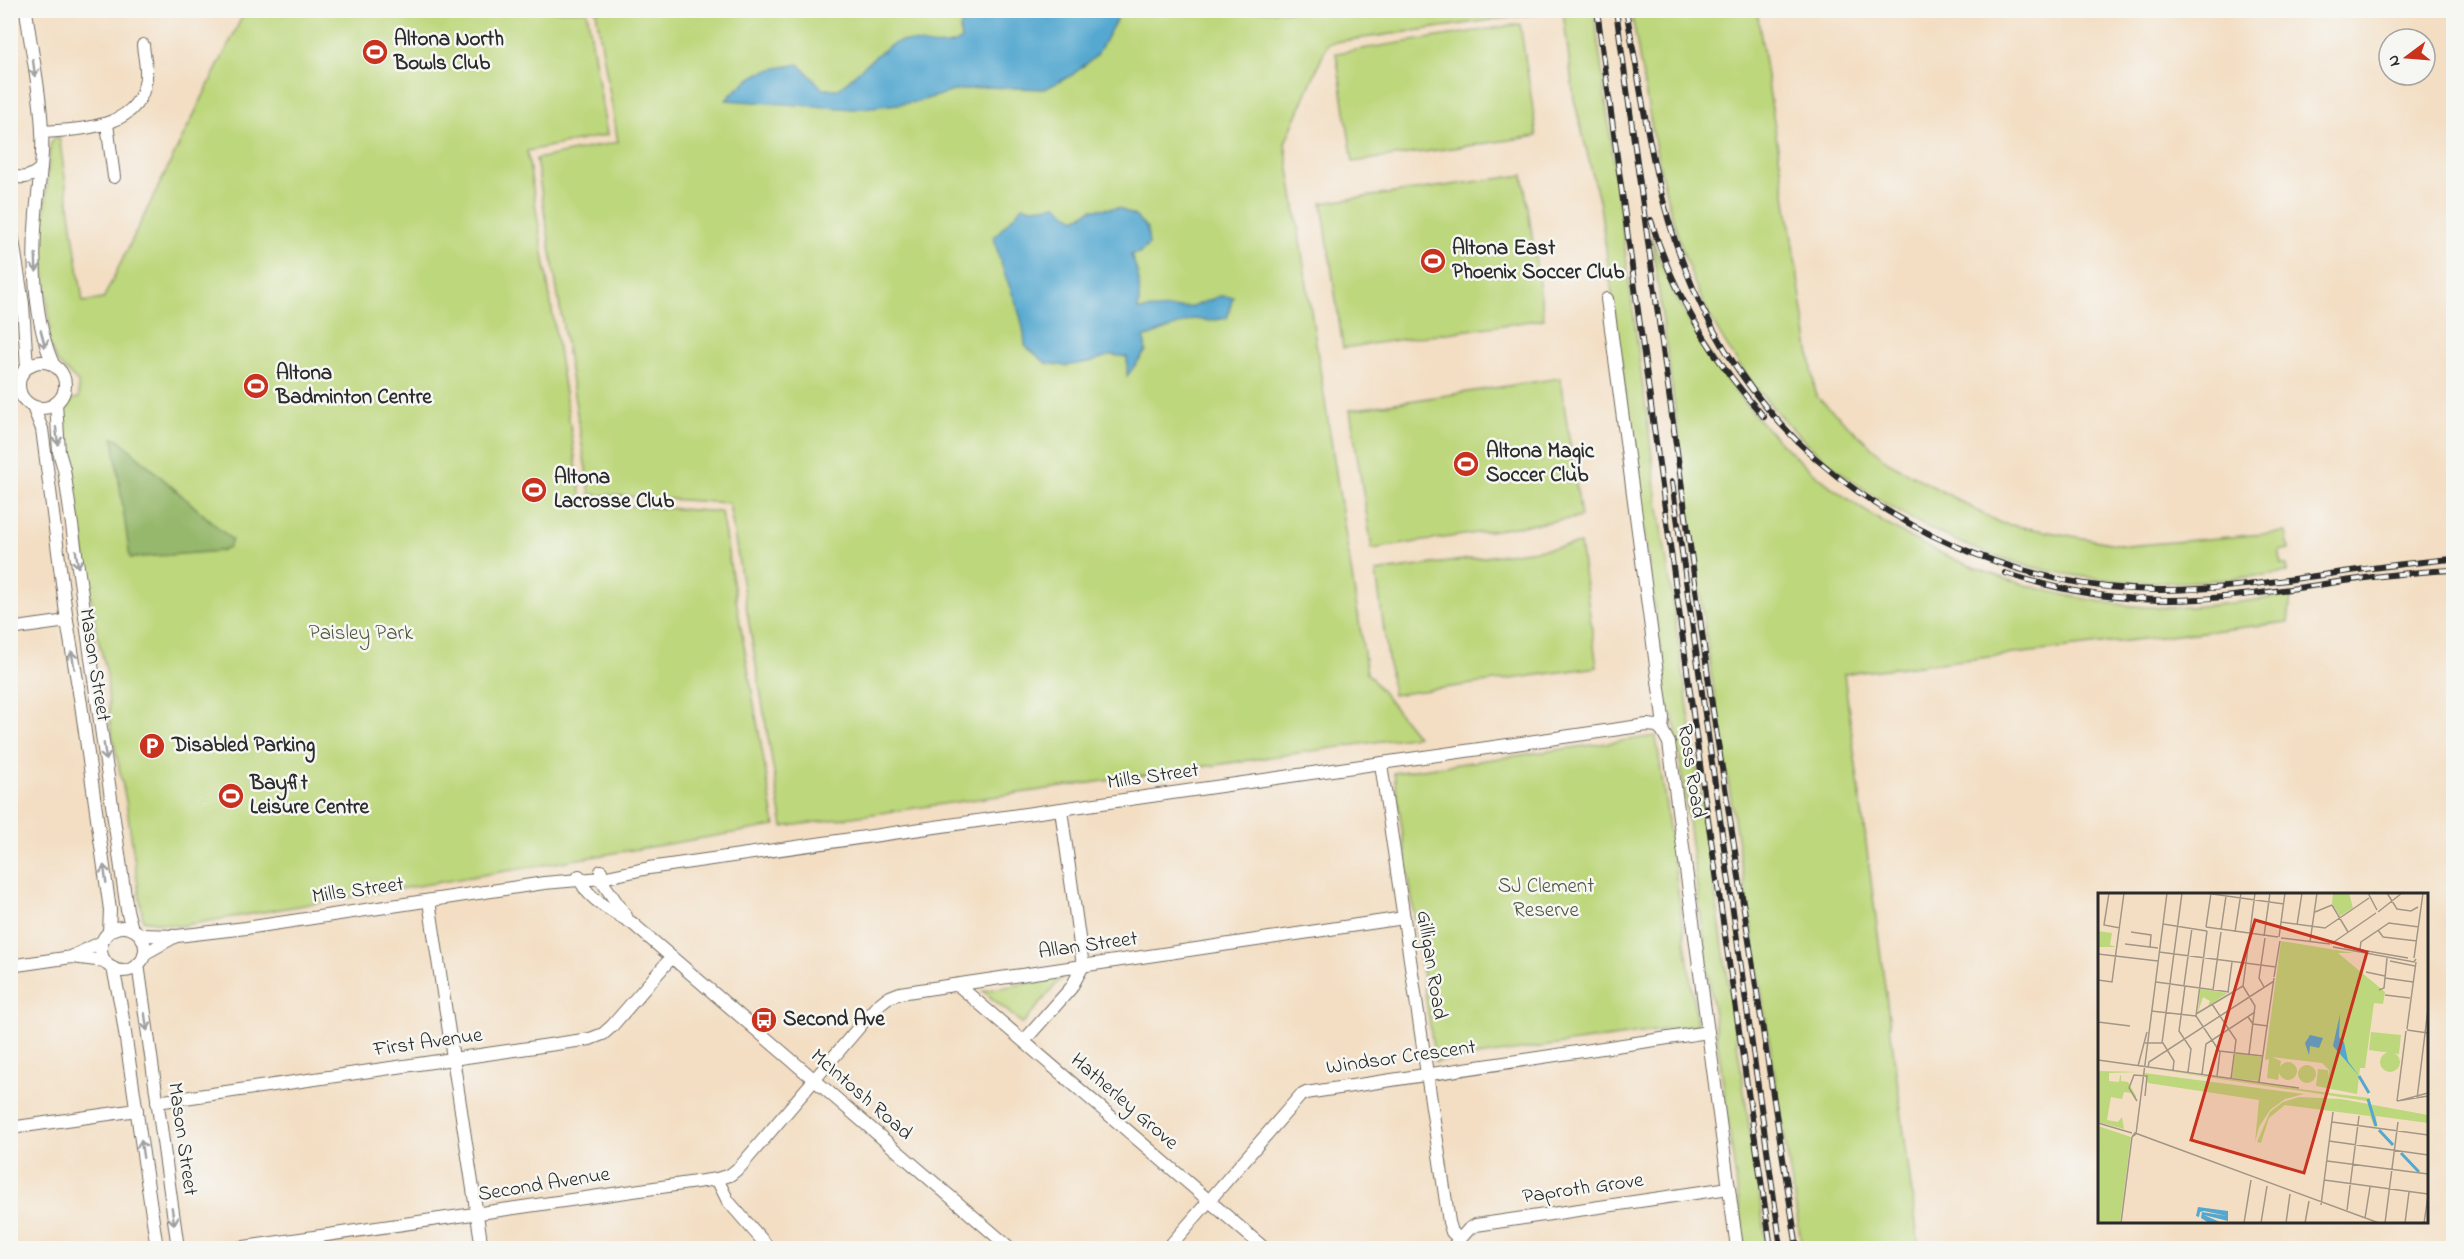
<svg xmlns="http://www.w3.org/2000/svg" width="2464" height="1259" font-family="'Indie Flower',sans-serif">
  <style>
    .green { fill: #bdd77c; stroke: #748154; stroke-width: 1.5 }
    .forest { fill: #96b86c; stroke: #60724c; stroke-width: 1.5 }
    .water { fill: #54a8d0; stroke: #406a7e; stroke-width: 1.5 }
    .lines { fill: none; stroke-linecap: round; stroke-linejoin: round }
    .minor-casing { stroke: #716a60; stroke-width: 14 }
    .minor { stroke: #fff; stroke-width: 12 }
    .rail-casing { stroke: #2b2b2b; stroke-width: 6 }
    .rail { stroke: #f6f6f2; stroke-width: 4; stroke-dasharray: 11; stroke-linecap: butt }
    .oneway { stroke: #a0a0a0 }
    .labels { text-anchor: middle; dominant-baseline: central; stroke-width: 5; stroke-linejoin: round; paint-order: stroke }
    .poi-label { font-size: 21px; font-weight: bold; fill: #2b2b2b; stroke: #f6f6f2; text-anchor: start }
    .park-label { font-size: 21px; fill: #50563f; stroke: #f6f6f2 }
    .street-label { font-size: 21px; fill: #2b2b2b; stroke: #f6f6f2 }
    .inset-river { fill: none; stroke: #54a8d0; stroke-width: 3 }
    .inset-road { fill: none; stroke: #a39686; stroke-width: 1.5 }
    .view { fill: #c8321e; fill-opacity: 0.15; stroke: #c8321e; stroke-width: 3 }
    .inset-edge { fill: none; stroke: #2b2b2b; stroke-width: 3 }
  </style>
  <rect width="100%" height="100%" fill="#f6f6f2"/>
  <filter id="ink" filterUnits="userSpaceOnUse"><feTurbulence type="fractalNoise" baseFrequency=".0167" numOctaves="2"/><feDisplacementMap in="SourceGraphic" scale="12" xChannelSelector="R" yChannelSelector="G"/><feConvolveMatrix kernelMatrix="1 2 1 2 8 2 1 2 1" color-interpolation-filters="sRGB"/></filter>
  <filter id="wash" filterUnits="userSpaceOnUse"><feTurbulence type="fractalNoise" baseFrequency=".008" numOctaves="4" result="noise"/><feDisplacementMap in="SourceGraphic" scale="24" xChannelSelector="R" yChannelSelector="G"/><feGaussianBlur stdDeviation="1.35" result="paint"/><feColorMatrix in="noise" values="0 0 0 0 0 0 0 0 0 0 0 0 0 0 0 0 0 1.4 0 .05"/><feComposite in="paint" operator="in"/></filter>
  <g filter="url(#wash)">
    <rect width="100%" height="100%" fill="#f3dec3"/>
    <g class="green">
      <path d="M245,11H587L607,135L527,151L582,502L721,512L775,826L179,926L143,920L126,801L110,724L107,674L96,630L77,506L72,499L67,453L62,452L61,407L65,401L79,398L78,382L57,362L44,331L50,330L42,246L50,145L54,138L59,136L83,302L103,299Z"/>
      <path d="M596,11H1541V13L1328,43L1285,143L1367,673L1417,736L783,827L729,503L590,494L536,159L618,142Z"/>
      <path d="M1563,11H1594L1657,495L1767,1248H1745L1674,716H1669L1600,205L1574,99Z"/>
      <path d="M1631,11H1757L1816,396L1888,462L2000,523L2127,546L2286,532L2289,549L2279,551L2282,565H2287V572C2217,582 2149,587 2078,576C1914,552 1758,437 1694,282C1659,195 1648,102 1631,11Z"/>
      <path d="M1520,24L1537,136L1353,162L1336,53Z"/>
      <path d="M1523,175L1544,319L1343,348L1322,203Z"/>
      <path d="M1651,235C1663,273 1680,307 1701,341C1791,491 1952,584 2124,605C2179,612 2236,603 2291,595L2288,622L1844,674L1919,1248H1802L1712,680Z"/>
      <path d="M1560,378L1581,517L1372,549L1350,410Z"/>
      <path d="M1580,544L1597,667L1393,695L1376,572Z"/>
      <path d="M1656,736L1697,1025L1435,1062L1394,773Z"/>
      <path d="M1062,977L1023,1024L983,991Z"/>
    </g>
    <path class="forest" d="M113,438H117L232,540L229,547L222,551L130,558Z"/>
    <g class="water">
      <path d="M969,10L1121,11L1097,55L1072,75L1045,89L985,87L954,91L916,102L854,109L726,100C753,72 761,70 799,64L823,89H839C852,78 886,42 902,41C923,41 940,52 961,40L960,28Z"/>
      <path d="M1057,205L1075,219L1092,209L1119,208L1135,216L1147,228L1149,245L1139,253L1131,255C1140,275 1141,289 1138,310L1191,307L1220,296L1233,297L1227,318L1210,321L1194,319L1144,338L1146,351L1127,376V357L1111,355L1090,362L1065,366L1046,363L1025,346C1024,307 1000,275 994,237L1023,206L1034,208Z"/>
    </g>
  </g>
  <g filter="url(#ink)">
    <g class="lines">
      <g class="minor-casing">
        <g id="minor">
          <path d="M26,10C31,51 41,92 42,132C44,160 38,187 36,214C32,262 34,323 54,366"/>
          <path d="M107,124L114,177"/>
          <path d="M42,132C83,129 140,129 146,78C147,67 144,56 143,45"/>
          <path d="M10,175C23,180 32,177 41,168"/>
          <path d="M10,221L23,304L27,368"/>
          <path d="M1607,299L1663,718L1662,730L1669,743L1737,1248"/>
          <circle cx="42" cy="385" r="23"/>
          <path d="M56,403L59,452L64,469L127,910L132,929"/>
          <path d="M33,407L42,429L67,621L81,704L110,910L109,932"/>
          <path d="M10,629L67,621"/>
          <path d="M1381,764L1449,1222L1452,1232L1460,1240"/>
          <path d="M601,871L603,883L626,916"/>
          <path d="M579,876C585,899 613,911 632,923L1010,1248"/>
          <path d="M429,901L482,1248"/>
          <circle cx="123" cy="949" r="22"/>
          <path d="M141,935L177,936L246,928L544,883L602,878L649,868L1647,725L1657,726L1662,730"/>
          <path d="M144,954L176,936"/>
          <path d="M73,956L102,942"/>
          <path d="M138,964L178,1248"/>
          <path d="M10,966L72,957L105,961"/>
          <path d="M113,968L121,1006L157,1248"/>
          <path d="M958,985L1264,1248"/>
          <path d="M1024,1041L1071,988L1083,966L1061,810"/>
          <path d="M157,1102L590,1039L603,1034L612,1026L671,958"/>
          <path d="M10,1128L137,1110"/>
          <path d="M717,1179L728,1201L769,1248"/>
          <path d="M237,1248L717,1179L730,1175L740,1167L877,1006L887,998L900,993L1404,918"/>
          <path d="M1168,1248L1300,1096L1306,1093L1708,1032"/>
          <path d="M1452,1248L1469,1229L1476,1225L1729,1188"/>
        </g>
      </g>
      <use href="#minor" class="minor"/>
      <g class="rail-casing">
        <g id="rail">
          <path d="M1597,10L1701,772L1771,1248"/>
          <path d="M1616,10L1711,698L1797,1248"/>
          <path d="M1626,10C1643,97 1652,185 1685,268C1706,323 1739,378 1779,422C1871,525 2024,591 2162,590C2258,590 2357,566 2454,559"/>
          <path d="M1651,220C1673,294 1713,360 1764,417"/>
          <path d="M1672,482L1781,1248"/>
          <path d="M2005,573C2067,593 2134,603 2199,599C2284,594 2368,573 2454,570"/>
        </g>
      </g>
      <use href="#rail" class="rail"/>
    </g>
    <defs><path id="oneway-shaft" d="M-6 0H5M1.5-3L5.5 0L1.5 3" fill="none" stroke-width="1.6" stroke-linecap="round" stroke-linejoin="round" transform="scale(1.5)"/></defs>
    <g class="oneway">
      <use href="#oneway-shaft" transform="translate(34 68) rotate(82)"/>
      <use href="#oneway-shaft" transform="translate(36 263) rotate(88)"/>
      <use href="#oneway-shaft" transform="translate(43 339) rotate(75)"/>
      <use href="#oneway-shaft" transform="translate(57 436) rotate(83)"/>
      <use href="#oneway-shaft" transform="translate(77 559) rotate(82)"/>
      <use href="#oneway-shaft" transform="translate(73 660) rotate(-100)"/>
      <use href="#oneway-shaft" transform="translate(105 752) rotate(82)"/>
      <use href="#oneway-shaft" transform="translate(105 874) rotate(-98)"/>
      <use href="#oneway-shaft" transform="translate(146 1022) rotate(82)"/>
      <use href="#oneway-shaft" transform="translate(142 1149) rotate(-98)"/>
      <use href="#oneway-shaft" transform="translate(173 1216) rotate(82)"/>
    </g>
  </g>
  <defs>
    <g id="stadium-disc" transform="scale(1.35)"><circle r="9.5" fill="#c8321e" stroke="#f6f6f2"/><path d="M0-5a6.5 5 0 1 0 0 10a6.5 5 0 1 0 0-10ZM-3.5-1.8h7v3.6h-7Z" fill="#fff"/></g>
    <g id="parking-disc" transform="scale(1.35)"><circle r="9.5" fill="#c8321e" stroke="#f6f6f2"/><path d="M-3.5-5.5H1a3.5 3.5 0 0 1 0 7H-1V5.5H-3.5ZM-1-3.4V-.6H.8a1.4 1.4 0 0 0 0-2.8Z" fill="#fff"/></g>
    <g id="bus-disc" transform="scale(1.35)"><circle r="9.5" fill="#c8321e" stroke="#f6f6f2"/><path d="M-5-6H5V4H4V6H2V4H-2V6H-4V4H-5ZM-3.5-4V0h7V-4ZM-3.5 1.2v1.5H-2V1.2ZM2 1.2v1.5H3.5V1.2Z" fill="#fff"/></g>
  </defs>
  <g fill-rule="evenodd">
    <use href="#stadium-disc" x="375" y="52"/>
    <use href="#stadium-disc" x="1433" y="261"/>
    <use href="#stadium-disc" x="256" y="386"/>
    <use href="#stadium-disc" x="1466" y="464"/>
    <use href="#stadium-disc" x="534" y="490"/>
    <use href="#parking-disc" x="152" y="746"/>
    <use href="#stadium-disc" x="231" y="796"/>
    <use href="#bus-disc" x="764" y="1020"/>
  </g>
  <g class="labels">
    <g class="poi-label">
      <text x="394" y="40">Altona North<tspan x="394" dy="24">Bowls Club</tspan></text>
      <text x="1452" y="249">Altona East<tspan x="1452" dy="24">Phoenix Soccer Club</tspan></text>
      <text x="276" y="374">Altona<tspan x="276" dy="24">Badminton Centre</tspan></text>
      <text x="1486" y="452">Altona Magic<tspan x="1486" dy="24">Soccer Club</tspan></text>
      <text x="554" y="478">Altona<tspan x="554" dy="24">Lacrosse Club</tspan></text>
      <text x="172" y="746">Disabled Parking</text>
      <text x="250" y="784">Bayfit<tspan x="250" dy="24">Leisure Centre</tspan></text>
      <text x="783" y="1020">Second Ave</text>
    </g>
    <g class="park-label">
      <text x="361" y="634">Paisley Park</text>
      <text x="1546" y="887">SJ Clement<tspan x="1546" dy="24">Reserve</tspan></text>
    </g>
    <g class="street-label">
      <text transform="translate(94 665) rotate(81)">Mason Street</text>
      <text transform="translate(1691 771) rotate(81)">Ross Road</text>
      <text transform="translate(1153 777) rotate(-8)">Mills Street</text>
      <text transform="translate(358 891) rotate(-8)">Mills Street</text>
      <text transform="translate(1088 946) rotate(-8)">Allan Street</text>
      <text transform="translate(1431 965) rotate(81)">Gilligan Road</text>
      <text transform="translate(428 1043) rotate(-8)">First Avenue</text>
      <text transform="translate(1401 1058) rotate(-8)">Windsor Crescent</text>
      <text transform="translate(861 1095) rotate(41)">McIntosh Road</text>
      <text transform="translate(1124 1102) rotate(41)">Hatherley Grove</text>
      <text transform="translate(182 1139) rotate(82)">Mason Street</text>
      <text transform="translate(544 1185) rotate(-9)">Second Avenue</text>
      <text transform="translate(1583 1189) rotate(-8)">Paproth Grove</text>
    </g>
  </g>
  <g transform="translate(2098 893)">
    <rect width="330" height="330" fill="#f3dec3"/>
    <path d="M235,0H251L255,15L242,23L234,10ZM0,38L14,40L12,52L18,54H0ZM183,48L256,60H240L287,99L285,111L276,110L267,175H262L259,201L218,193L220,176L230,177V184L231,177L224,170L174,164L183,168L180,187L169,185L171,166L167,167ZM102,96L129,100L128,101L110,113L112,108L105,104L100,119ZM273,139L303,142L301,161L271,157ZM282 169a10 10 0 1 1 20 0a10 10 0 1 1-20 0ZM137,160L164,164L161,188L134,185ZM181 178a9 9 0 1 1 18 0a9 9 0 1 1-18 0ZM200 181a9 9 0 1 1 18 0a9 9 0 1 1-18 0ZM56,176L247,202L272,205L269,208ZM0,178L42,179L11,180V188L21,189L22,183L23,182V188L30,189L38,203V208L33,200L26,199L24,206L13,204L9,227L20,229L24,224L26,236L0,229ZM46,181V180L206,201L187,206L172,217L161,234L157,249L161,207L50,190ZM201,204L243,206L330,222V230L278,223L279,234L276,233L272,223L187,212L171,225L163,250L159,249L172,219L185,209ZM0,233L33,244L22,330H0Z" fill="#bdd77c"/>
    <path d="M242,121L241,144L246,149L250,168L261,183L235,153ZM212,142L225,145L221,155L212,153L211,162L207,150ZM100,314L130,318V328L106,322L124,330H111L103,325L104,319L129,323L106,318L102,319L101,324L98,323Z" fill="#54a8d0"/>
    <path class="inset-river" d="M261,183L271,200M270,206L278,233M281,237L295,252M303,260L321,279"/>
    <path class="inset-road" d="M11,0L6,32L22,35M107,0L186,11M270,0L279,17M289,0L299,16L313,18L320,14M234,12L250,39M217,19L234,12M280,19L304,0M183,29L227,35L271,5M65,31L109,38M199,32L204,0M108,34L180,44M108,34L113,0M123,37L128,3M280,37L285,44L319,48M33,39L53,42L52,54M137,39L143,0M166,43L172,0M181,44L187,0M183,45L232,51M212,49L219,0M27,51L60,55M233,51L278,20M235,54L316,69L318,66M246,54L310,65M262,56L263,49L291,30L321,34M61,59L178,74M0,61L60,68M316,65L325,0M292,68L317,73M268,79L287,83M176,84L182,48M287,85L315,89M0,87L14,89L26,0M58,89L131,99M86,92L94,35M87,93L81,138L93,156L90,179M166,94L161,85L167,45M115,97L123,39M281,97L286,95L289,65M130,99L134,69M287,102L312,105M114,111L138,147L133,186M53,118L98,123M98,121L145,93M98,123L109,38M98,123L122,159L119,183M150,124L155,131L170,133M0,129L32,133M309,136L318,69M309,137L330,140M47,150H65L76,168L75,177M64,150L84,0M121,158L165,163M151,161L157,113L145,93L157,0M0,167L201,195M40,173L49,139M50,175L51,169L176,88M104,181L108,151L157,119M161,189L176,85M319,206L330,116M39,208L31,195L36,182L49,183L47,203M299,208L308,138M299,208L330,203M300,208L330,200M234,229L330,242M0,230L34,240M38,241L34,244L37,240L281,330M38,241L69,0M231,248L330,262M229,268L330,281M226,287L330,301M223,312L235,219M249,317L261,223M267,325L272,294M23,330L34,244M146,330L153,287M163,330L169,293M188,330L192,301M207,330L211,308M287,330L300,229M307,330L311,299M326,330L330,303"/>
    <path class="view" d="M157,27L269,59L206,280L93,247Z"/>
    <rect width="330" height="330" class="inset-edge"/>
  </g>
  <rect width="2464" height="1259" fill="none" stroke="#f6f6f2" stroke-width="36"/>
  <g transform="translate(2407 57) rotate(254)"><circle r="28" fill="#f6f6f2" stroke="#a5a5a2" stroke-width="1.5"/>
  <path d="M0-4.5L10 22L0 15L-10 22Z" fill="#c8321e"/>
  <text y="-9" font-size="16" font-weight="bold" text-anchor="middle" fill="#2b2b2b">N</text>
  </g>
</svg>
